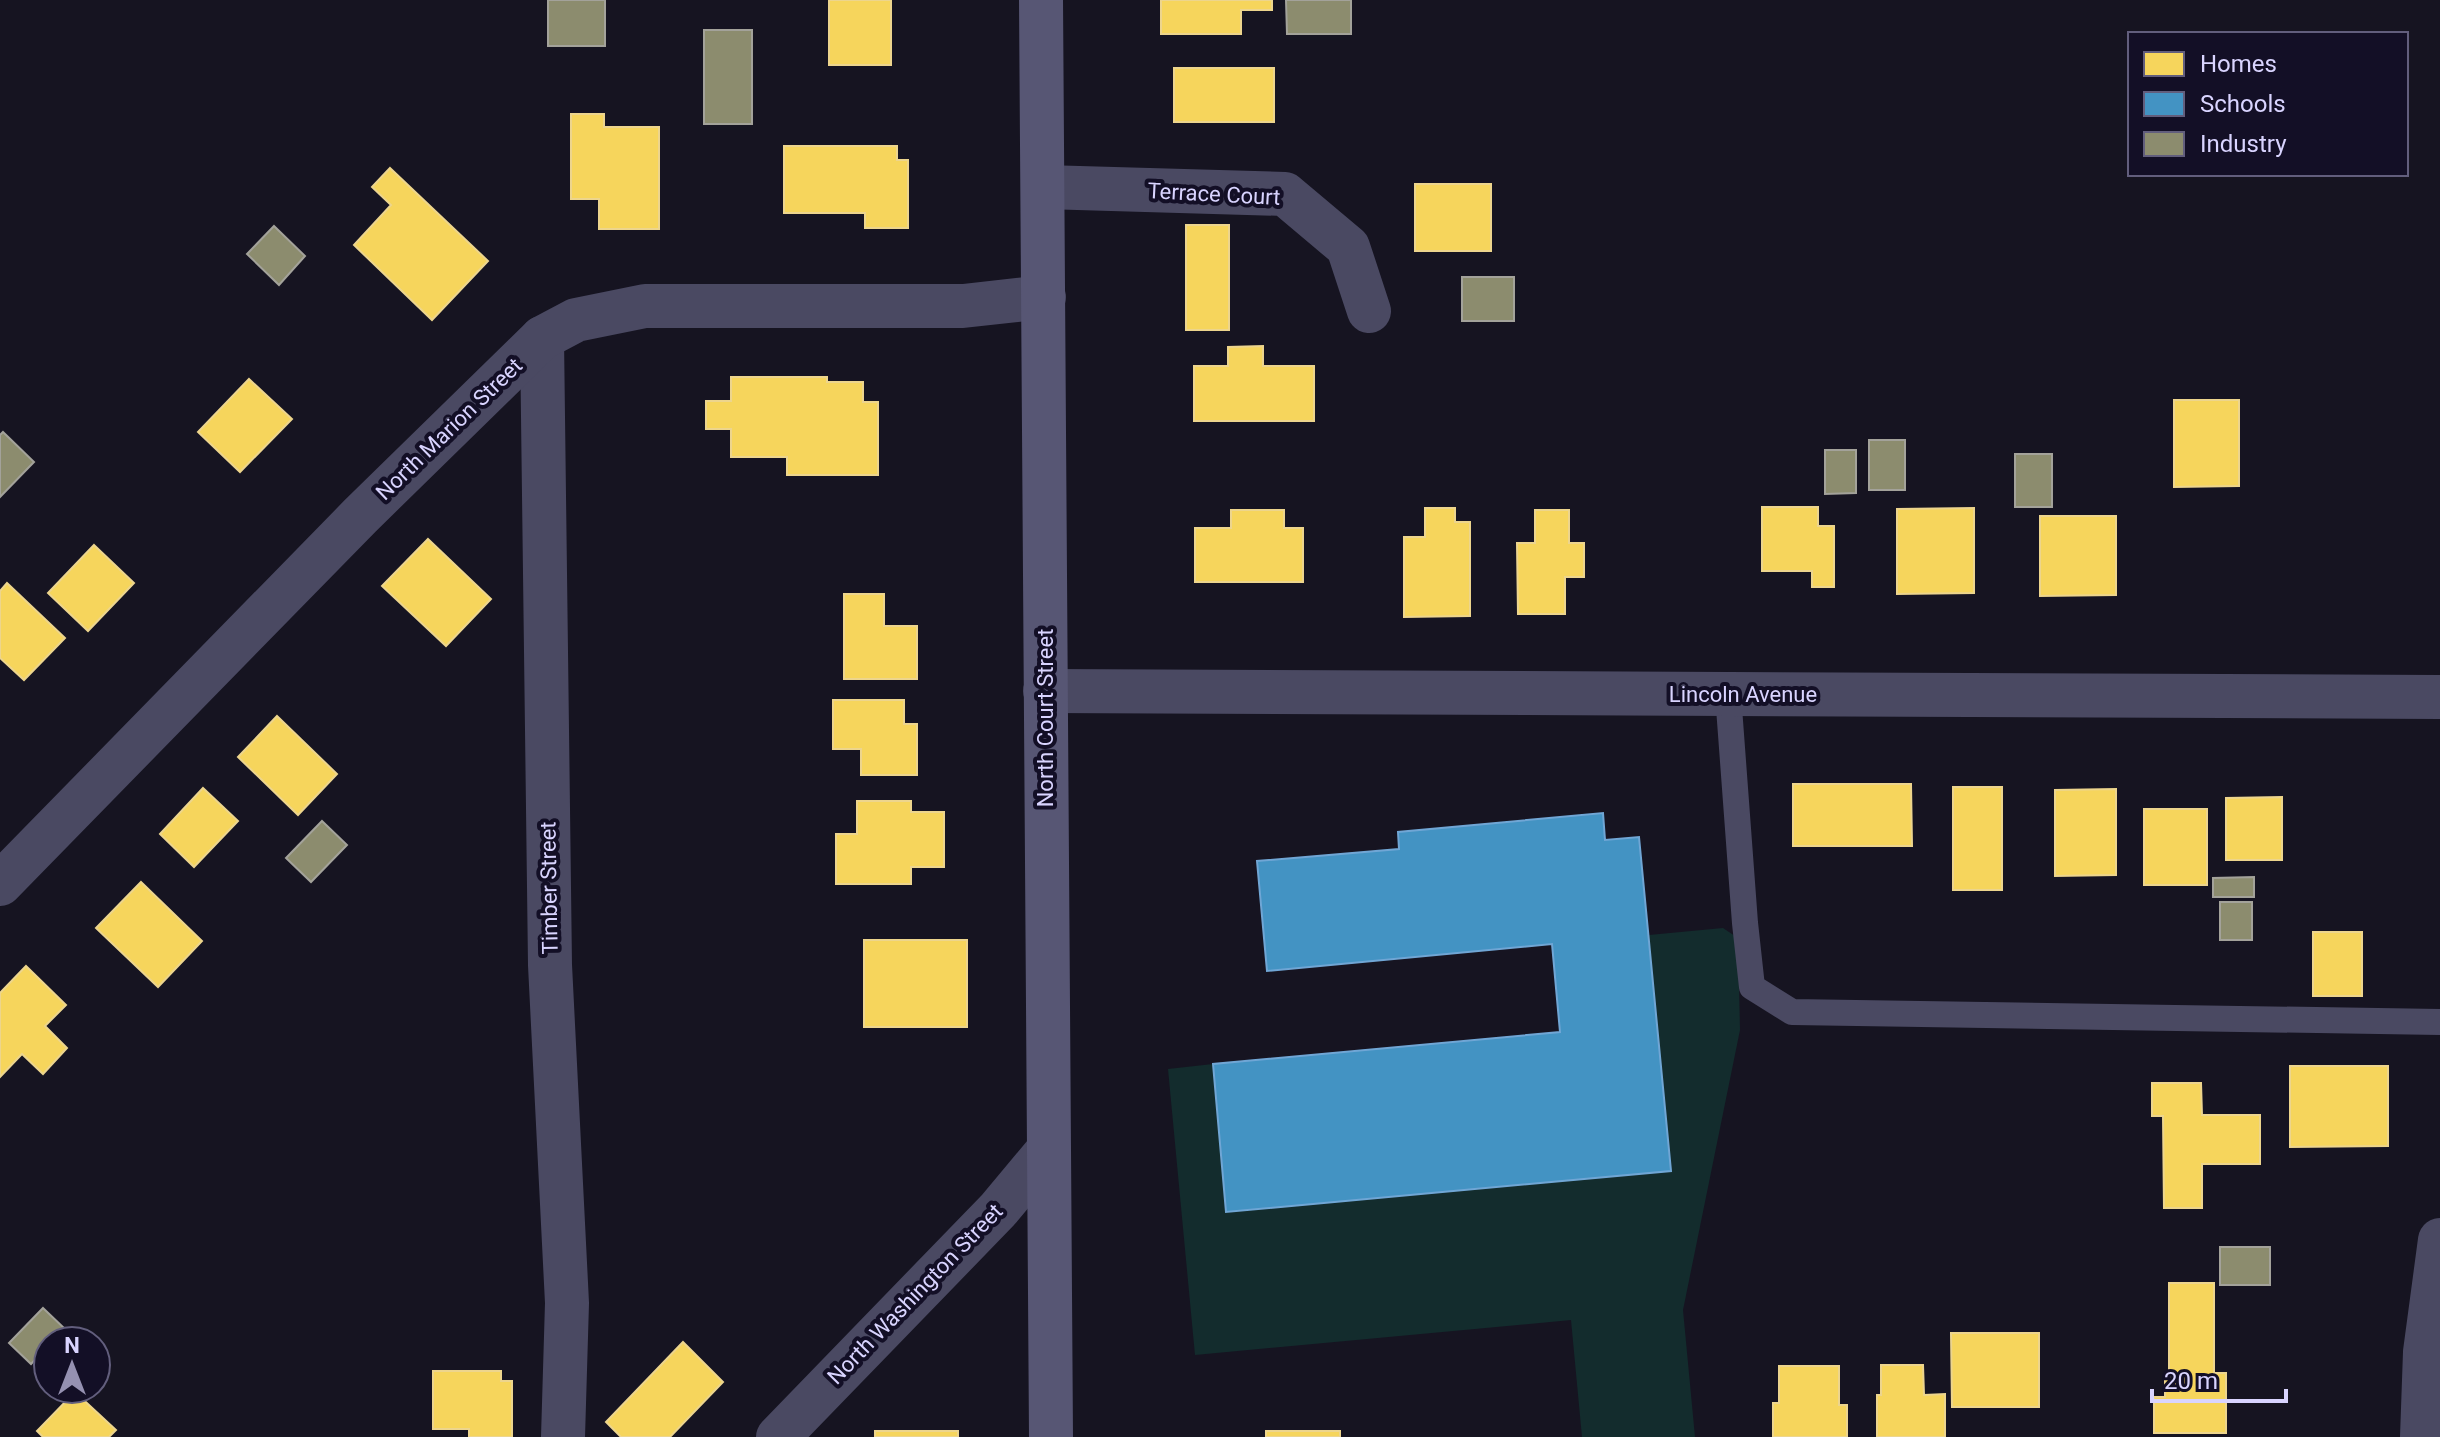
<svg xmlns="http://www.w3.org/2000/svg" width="2440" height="1437" font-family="Roboto,sans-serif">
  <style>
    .green { fill: #132c2d }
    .homes { fill: #f6d55c; stroke: #edd58d; stroke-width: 2 }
    .schools { fill: #4393c3; stroke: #70a6d5; stroke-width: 2 }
    .industry { fill: #8c8c6e; stroke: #a3a29a; stroke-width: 2 }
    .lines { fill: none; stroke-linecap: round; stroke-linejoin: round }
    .service { stroke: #4a4962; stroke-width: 26 }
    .minor { stroke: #4a4962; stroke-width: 44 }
    .tertiary { stroke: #4a4962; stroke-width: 44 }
    .secondary { stroke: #575674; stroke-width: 44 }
    .labels { text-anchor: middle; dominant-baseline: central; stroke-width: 8; stroke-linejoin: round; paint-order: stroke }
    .street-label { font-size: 22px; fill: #d9d4ff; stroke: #130f26 }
  </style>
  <rect width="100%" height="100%" fill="#161421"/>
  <path class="green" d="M1723,928L1738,938L1740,1030L1683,1310L1695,1437H1582L1571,1320L1195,1355L1168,1069L1213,1064L1227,1212L1670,1171L1649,935Z"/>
  <g class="homes">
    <rect x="829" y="0" width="62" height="65"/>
    <path d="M1161,0H1272V10H1241V34H1161Z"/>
    <rect x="1174" y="68" width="100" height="54"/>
    <path d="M571,114H604V127H659V229H599V199H571Z"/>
    <path d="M784,146H897V160H908V228H865V213H784Z"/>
    <path d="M390,168L488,261L432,320L354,245L391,205L372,187Z"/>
    <rect x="1415" y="184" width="76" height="67"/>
    <rect x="1186" y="225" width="43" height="105"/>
    <path d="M1263,346V366H1314V421H1194V366H1228V347Z"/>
    <path d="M731,377H827V382H863V402H878V475H787V457H731V429H706V401H731Z"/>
    <path d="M249,379L292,419L240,472L198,432Z"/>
    <path d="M2174,400H2239V486L2174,487Z"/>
    <path d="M1762,507H1818V526H1834V587H1812V571H1762Z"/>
    <path d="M1425,508H1455V522H1470V616L1404,617V537H1425Z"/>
    <path d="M1974,508V593L1897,594V509Z"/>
    <path d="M1231,510H1284V528H1303V582H1195V528H1231Z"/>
    <path d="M1535,510H1569V543H1584V577H1565V614H1518L1517,543H1535Z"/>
    <path d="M2040,516H2116V595L2040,596Z"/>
    <path d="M428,539L491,599L446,646L382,586Z"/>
    <path d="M94,545L134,583L88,631L48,593Z"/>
    <path d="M7,583L65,638L24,680L0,658V591Z"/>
    <path d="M844,594H884V626H917V679H844Z"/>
    <path d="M833,700H904V724H917V775H861V749H833Z"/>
    <path d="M277,716L337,774L298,815L238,757Z"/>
    <path d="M1793,784H1911L1912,846H1793Z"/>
    <rect x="1953" y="787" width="49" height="103"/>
    <path d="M203,788L238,821L194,867L160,834Z"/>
    <path d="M2116,789V875L2055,876V790Z"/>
    <path d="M2282,797V860H2226V798Z"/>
    <path d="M857,801H911V812H944V867H911V884H836V834H857Z"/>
    <rect x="2144" y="809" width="63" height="76"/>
    <path d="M141,882L202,941L158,987L96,928Z"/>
    <rect x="2313" y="932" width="49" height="64"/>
    <rect x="864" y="940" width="103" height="87"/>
    <path d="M26,966L66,1005L45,1026L67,1048L43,1074L22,1054L0,1077V993Z"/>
    <path d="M2290,1066H2388V1146L2290,1147Z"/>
    <path d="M2152,1083H2201L2202,1115H2260V1164H2202V1208H2164L2163,1116H2152Z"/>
    <path d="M2169,1283H2214V1373H2226V1433H2154V1397H2165V1374H2169Z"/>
    <path d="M1951,1333H2039V1407H1952Z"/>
    <path d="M683,1342L723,1382L670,1437H621L606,1422Z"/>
    <path d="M1881,1365H1923L1924,1395L1945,1394V1437H1877V1395H1881Z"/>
    <path d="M1779,1366H1839V1405H1847V1437H1773V1403H1779Z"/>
    <path d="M433,1371H501V1381H512V1437H469V1429H433Z"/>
    <path d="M75,1392L116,1430L109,1437H43L37,1431Z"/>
    <rect x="875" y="1431" width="83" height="6"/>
    <rect x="1266" y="1431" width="74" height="6"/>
  </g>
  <path class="schools" d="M1603,813L1605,840L1639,837L1671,1171L1226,1212L1213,1064L1560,1032L1552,944L1267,971L1257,861L1399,849L1398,832Z"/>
  <g class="industry">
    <rect x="548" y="0" width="57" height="46"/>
    <path d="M1286,0H1351V34H1287Z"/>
    <rect x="704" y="30" width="48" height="94"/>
    <path d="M274,226L305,256L279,285L247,254Z"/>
    <rect x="1462" y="277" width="52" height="44"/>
    <path d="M3,432L34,462L0,497V435Z"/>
    <rect x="1869" y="440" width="36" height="50"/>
    <path d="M1825,450H1856V493L1825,494Z"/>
    <rect x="2015" y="454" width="37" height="53"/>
    <path d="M322,821L347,845L311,882L286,858Z"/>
    <path d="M2254,877V897H2213V878Z"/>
    <rect x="2220" y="902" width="32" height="38"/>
    <rect x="2220" y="1247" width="50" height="38"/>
    <path d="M43,1308L65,1329L53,1341H48V1346L31,1364L9,1343Z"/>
  </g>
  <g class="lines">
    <path class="service" d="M1728,694L1745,923L1752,987L1792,1012L2440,1022"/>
    <g class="minor">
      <path d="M1044,187L1285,194L1348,247L1369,311"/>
      <path d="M542,338L550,965L567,1303L563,1437"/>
      <path d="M1045,691L2440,697"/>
      <path d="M0,884L360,516L542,338L576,320L645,306H963L1044,297"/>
      <path d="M2422,1437L2425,1352L2440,1240"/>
    </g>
    <path class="tertiary" d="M778,1437L998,1210L1049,1149"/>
    <path class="secondary" d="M1041,0L1051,1437"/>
  </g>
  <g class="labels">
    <g class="street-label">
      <text transform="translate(1214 194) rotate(3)">Terrace Court</text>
      <text transform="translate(449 429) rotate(-44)">North Marion Street</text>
      <text x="1743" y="694">Lincoln Avenue</text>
      <text transform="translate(1045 718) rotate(-90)">North Court Street</text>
      <text transform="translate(549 888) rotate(-91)">Timber Street</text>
      <text transform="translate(915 1294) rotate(-46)">North Washington Street</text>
    </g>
  </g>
  <rect x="2128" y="32" width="280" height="144" fill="#130f26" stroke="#625e7d" stroke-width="2"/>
  <rect x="2144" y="52" width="40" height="24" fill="#f6d55c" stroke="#625e7d" stroke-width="2"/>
  <text x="2200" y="72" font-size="24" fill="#d9d4ff">Homes</text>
  <rect x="2144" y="92" width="40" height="24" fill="#4393c3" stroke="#625e7d" stroke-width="2"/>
  <text x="2200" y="112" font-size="24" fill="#d9d4ff">Schools</text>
  <rect x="2144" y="132" width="40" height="24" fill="#8c8c6e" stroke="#625e7d" stroke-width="2"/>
  <text x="2200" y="152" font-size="24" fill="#d9d4ff">Industry</text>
  <g transform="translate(72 1365)"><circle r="38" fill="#130f26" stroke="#625e7d" stroke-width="2"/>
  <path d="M0-6L14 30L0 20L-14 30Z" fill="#9591b1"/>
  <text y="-12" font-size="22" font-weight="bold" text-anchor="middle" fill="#d9d4ff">N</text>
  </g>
  <path d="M2152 1389v12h134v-12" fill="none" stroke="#d9d4ff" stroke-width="4"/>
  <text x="2164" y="1389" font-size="24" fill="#d9d4ff" stroke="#130f26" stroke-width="6" paint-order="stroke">20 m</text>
</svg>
